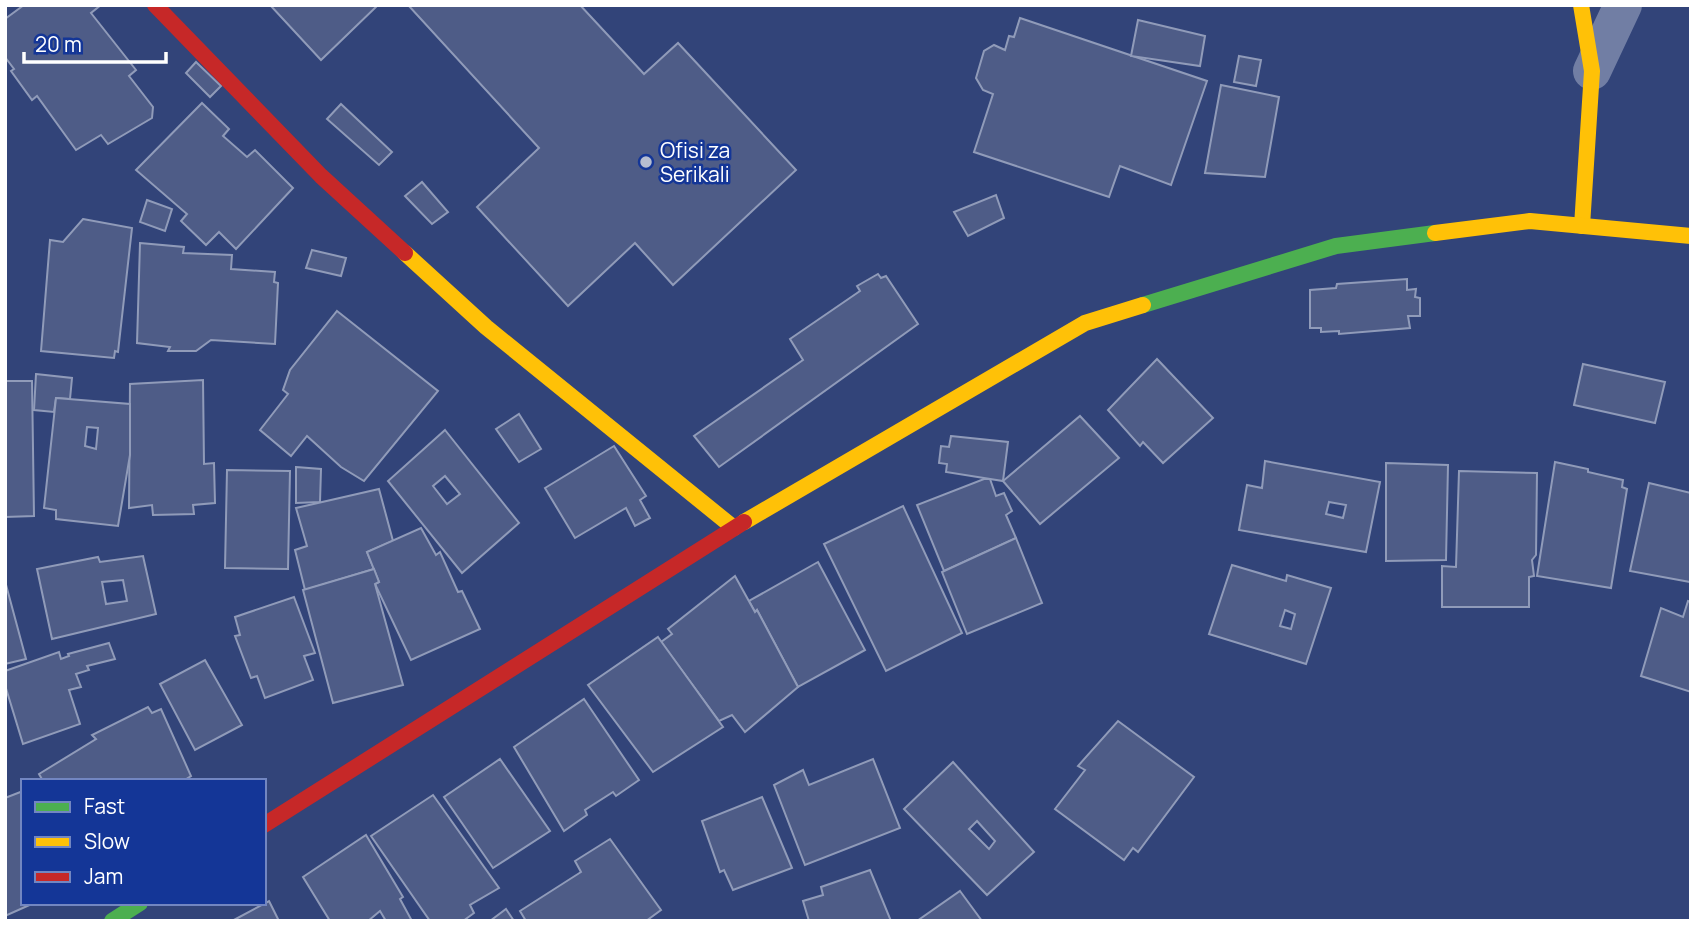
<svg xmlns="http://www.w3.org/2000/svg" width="1696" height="926" font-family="Manrope,sans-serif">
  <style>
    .building { fill: #4e5c87; stroke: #909bb9; stroke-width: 2; fill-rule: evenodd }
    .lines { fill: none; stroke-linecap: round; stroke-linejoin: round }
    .street { stroke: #717ea4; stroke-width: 38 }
    .fast { stroke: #4caf50; stroke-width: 16 }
    .slow { stroke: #ffc107; stroke-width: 16 }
    .jam { stroke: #c62828; stroke-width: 16 }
    .poi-dot { fill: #b7bed0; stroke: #143697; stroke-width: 2.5 }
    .labels { text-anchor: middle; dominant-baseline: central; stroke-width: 5; stroke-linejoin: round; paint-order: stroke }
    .poi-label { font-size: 21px; fill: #fff; stroke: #143697; text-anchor: start }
  </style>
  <rect width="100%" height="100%" fill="#324479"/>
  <g class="building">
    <path d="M24,5H101L91,13L136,70L129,76L153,107L152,118L108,144L101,135L76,150L37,96L32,100L11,71L14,69L5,57V19Z"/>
    <path d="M270,5H378L321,60Z"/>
    <path d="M408,5H580L644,74L678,43L796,170L673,285L635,243L568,306L477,207L539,148Z"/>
    <path d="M1020,18L1207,81L1171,185L1120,166L1109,197L974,152L993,94L983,90L976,78L984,51L994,45L1005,50L1009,36L1014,37Z"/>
    <path d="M1138,20L1205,36L1200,66L1131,56Z"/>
    <path d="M1239,56L1261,60L1256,86L1234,82Z"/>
    <path d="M196,62L221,86L210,97L186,73Z"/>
    <path d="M1221,85L1279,97L1265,177L1205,173Z"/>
    <path d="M202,103L229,129L223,136L247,157L255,150L293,188L236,249L219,232L206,245L181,221L187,214L136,170Z"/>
    <path d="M341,104L392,152L379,165L327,119Z"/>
    <path d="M422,182L448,212L432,224L405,196Z"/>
    <path d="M996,195L1004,218L968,236L954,212Z"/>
    <path d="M147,200L172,209L165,231L140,222Z"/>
    <path d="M83,219L132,228L118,352L115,351L114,358L41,351L50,240L63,242Z"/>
    <path d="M140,243L184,247L183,253L232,255L231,269L275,272L274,282L278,283L275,344L211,340L196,351H168L170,347L137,343Z"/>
    <path d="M312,250L346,258L341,276L306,268Z"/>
    <path d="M878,274L881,278L886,276L918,324L719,467L694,436L803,360L790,339L860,291L857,286Z"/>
    <path d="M1407,279V290L1416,289L1415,297L1420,298V316H1408L1410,328L1339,334V331L1321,332V328H1310V290L1336,288L1337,284Z"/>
    <path d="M337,311L438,391L364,481L341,467L307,436L291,456L260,430L288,394L283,390L290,370Z"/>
    <path d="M1157,359L1213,418L1163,463L1143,442L1140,446L1108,410Z"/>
    <path d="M1583,364L1665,382L1655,423L1574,405Z"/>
    <path d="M36,374L72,378L70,399L56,398L54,412L34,410Z"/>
    <path d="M203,380L204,464L214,463L215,503L193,505L194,514L153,515L152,505L129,508L130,384Z"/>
    <path d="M5,381H32L34,516L5,517Z"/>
    <path d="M56,398L130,404V455L118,526L56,519V510L44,508ZM87,427L98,428L96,449L85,446Z"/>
    <path d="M519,414L541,449L519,462L496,429Z"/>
    <path d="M1080,416L1119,458L1040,524L1003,481Z"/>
    <path d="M445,430L519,523L462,573L388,481ZM445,476L460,494L447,504L433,486Z"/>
    <path d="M951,436L1008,442L1003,481L946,472L947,464L939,463L941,446L949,447Z"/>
    <path d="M614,446L646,496L640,500L650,518L635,526L626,508L575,538L545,488Z"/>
    <path d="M1265,461L1380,482L1366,552L1239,530L1247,485L1262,488ZM1329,502L1346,505L1343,518L1326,514Z"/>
    <path d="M1555,462L1588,469V472L1623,480L1622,487L1627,489L1611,588L1537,576Z"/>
    <path d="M1386,463L1448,465L1446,560L1386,561Z"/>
    <path d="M296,467L321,469L320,502L296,503Z"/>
    <path d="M227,470L290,471L288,569L225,568Z"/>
    <path d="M1459,471L1537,473L1536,555L1532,560L1534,576L1529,577V607H1442V566L1456,567Z"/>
    <path d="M984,479H990L996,496L1004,493L1012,511L1006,515L1016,538L944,571L917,505Z"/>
    <path d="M1649,483L1691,493L1690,582L1630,571Z"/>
    <path d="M379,489L393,541L367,552L374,569L305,590L295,550L307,546L296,508Z"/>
    <path d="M903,506L962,633L886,671L824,544Z"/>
    <path d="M421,528L436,555L440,552L458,592L462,591L480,629L411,660L375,584L379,582L367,552Z"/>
    <path d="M1016,538L1042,603L967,634L942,572Z"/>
    <path d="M143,556L156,614L52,639L37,569L98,557L100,562ZM123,580L127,601L106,604L102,582Z"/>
    <path d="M818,562L865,650L798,687L757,610L755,612L749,601Z"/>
    <path d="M1232,565L1286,581L1287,575L1331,588L1306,664L1209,634ZM1285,610L1295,614L1291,629L1280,626Z"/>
    <path d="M374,569L379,582L375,584L403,685L333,703L303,590Z"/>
    <path d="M735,576L755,612L757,610L798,687L745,732L732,715L719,721L661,642L672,634L668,629Z"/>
    <path d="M5,581L26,659L5,664Z"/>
    <path d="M294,597L315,653L304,656L313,680L265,698L257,676L251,678L235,636L240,635L235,617Z"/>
    <path d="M1688,601L1691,602V692L1641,676L1661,608L1683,617Z"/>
    <path d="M658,637L723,727L653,772L588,685Z"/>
    <path d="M109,643L115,659L87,666L89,670L76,674L81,687L69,690L80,724L23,744L5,685V671L59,652L61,659L69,656L68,654Z"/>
    <path d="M205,660L242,725L195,750L160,684Z"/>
    <path d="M584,699L639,780L616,796L613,792L585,810L587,815L564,831L514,747Z"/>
    <path d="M148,707L152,713L161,709L191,776L183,781H43L39,774L96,739L92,735Z"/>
    <path d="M1118,721L1194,777L1138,852L1133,848L1124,860L1055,809L1085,770L1078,766Z"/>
    <path d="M500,759L550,831L493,868L444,797Z"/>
    <path d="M873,759L900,828L805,865L774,785L803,770L809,785Z"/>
    <path d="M953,762L1034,852L987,895L904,809ZM977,821L995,841L989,849L969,829Z"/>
    <path d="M23,791V903H34L5,916V798Z"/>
    <path d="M433,795L499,888L470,905L474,913L463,921H430L371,836Z"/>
    <path d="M762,797L792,868L733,890L724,870L720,872L702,821Z"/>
    <path d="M366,835L403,897L400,899L412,921H386L380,911L368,921H330L303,877Z"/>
    <path d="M610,839L661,910L646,921H526L520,911L581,872L575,861Z"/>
    <path d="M870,870L891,921H809L803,901L823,895L821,887Z"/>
    <path d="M960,891L982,921H917Z"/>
    <path d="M269,901L279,921H232Z"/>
    <path d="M506,909L514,921H490Z"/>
  </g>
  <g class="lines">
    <path class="street" d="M1592,71L1623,5"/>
    <g class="fast">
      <path d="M1143,305L1336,246L1435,233"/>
      <path d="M112,921L140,903"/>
    </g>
    <g class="slow">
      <path d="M1581,5L1592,71L1582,226"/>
      <path d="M1435,233L1530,221L1691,236"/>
      <path d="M405,253L486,327L734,528"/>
      <path d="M744,522L1085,323L1143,305"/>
    </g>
    <g class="jam">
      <path d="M155,5L321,176L405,253"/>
      <path d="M264,825L744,522"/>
    </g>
  </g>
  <circle class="poi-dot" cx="646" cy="162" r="7"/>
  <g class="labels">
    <g class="poi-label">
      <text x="660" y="150">Ofisi za<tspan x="660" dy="24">Serikali</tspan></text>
    </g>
  </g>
  <rect width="1696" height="926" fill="none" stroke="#ffffff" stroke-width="14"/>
  <rect x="21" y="779" width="245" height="126" fill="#143697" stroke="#7286c1" stroke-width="2"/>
  <rect x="35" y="802" width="35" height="10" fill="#4caf50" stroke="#7286c1" stroke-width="2"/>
  <text x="84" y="814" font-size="21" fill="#ffffff">Fast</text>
  <rect x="35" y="837" width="35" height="10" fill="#ffc107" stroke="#7286c1" stroke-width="2"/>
  <text x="84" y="849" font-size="21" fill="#ffffff">Slow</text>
  <rect x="35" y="872" width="35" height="10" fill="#c62828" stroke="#7286c1" stroke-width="2"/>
  <text x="84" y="884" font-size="21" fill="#ffffff">Jam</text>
  <path d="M24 52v10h142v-10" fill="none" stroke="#ffffff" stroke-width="3.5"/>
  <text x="35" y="52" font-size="21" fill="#ffffff" stroke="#143697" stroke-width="5" paint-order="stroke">20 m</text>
</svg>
